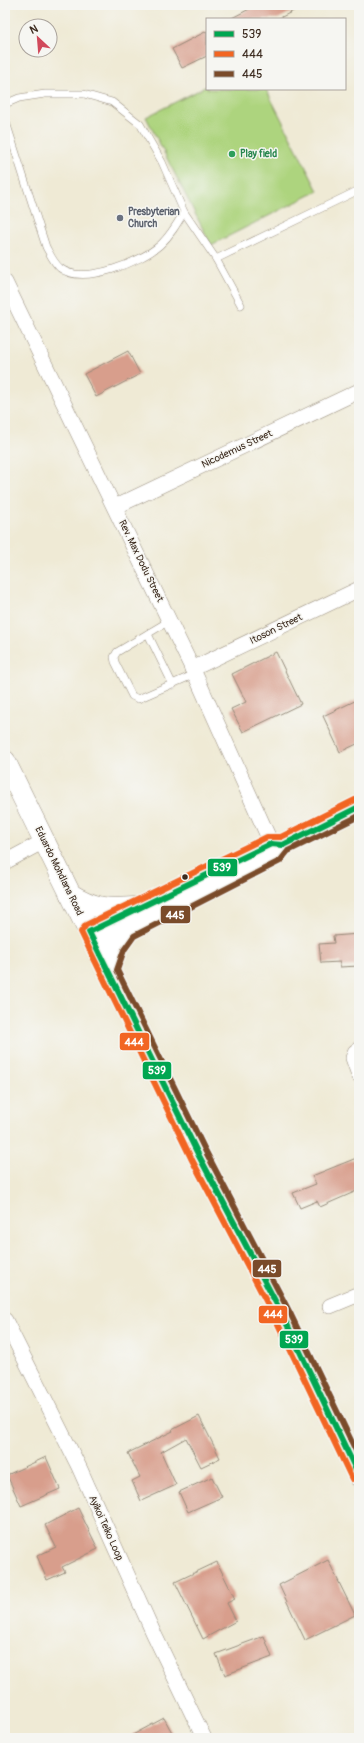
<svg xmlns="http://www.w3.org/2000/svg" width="364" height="1743" font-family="Pangolin,sans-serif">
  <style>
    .green { fill: #add47e; stroke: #747f4e }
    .building { fill: #d89e8c }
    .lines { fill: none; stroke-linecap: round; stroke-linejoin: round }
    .service-casing { stroke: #958a7a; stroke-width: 8 }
    .minor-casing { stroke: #958a7a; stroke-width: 16 }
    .tertiary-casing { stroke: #958a7a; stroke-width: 20 }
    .secondary-casing { stroke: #958a7a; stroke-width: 22 }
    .service { stroke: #fff; stroke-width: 7 }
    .minor { stroke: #fff; stroke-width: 15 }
    .tertiary { stroke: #fff; stroke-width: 19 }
    .secondary { stroke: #fff; stroke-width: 21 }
    .bus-1-casing { stroke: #f6f6f2; stroke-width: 9 }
    .bus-2-casing { stroke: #f6f6f2; stroke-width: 9 }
    .bus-3-casing { stroke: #f6f6f2; stroke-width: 9 }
    .bus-1 { stroke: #00a651; stroke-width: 6 }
    .bus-2 { stroke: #f26522; stroke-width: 6 }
    .bus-3 { stroke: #7a4b2a; stroke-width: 6 }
    .leisure-dot { fill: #2e9e5b; stroke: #f6f6f2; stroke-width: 1.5 }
    .worship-dot { fill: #6b7280; stroke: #f6f6f2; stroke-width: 1.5 }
    .bus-dot { fill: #3b2a1e; stroke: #f6f6f2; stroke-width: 1.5 }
    .labels { text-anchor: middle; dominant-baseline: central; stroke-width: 3; stroke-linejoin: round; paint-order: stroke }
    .leisure-label { font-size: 10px; font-weight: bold; fill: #27864d; stroke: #f6f6f2; text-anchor: start }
    .worship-label { font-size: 10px; font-weight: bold; fill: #5b616d; stroke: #f6f6f2; text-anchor: start }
    .street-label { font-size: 10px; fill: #3b2a1e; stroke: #f6f6f2 }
    .line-badge { stroke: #f6f6f2; stroke-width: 1.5 }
    .badge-label { font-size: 11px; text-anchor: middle; font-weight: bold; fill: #fff }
  </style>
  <rect width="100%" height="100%" fill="#f6f6f2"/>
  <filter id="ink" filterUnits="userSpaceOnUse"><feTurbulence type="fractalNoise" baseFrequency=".025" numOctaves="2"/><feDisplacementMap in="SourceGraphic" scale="8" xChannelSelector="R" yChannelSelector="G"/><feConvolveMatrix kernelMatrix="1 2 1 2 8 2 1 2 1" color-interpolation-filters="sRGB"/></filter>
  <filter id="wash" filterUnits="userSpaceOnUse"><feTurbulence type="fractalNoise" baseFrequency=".012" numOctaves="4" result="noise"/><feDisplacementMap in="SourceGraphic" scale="16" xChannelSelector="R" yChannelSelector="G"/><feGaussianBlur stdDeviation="0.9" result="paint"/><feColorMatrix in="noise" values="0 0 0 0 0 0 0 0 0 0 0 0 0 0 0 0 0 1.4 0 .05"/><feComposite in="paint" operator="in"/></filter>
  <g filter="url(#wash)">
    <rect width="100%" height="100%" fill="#efead5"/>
    <path class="green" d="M207,86V89H266L318,191L211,245L146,117Z"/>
    <g id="blocks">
      <g class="building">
        <path d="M257,5H305L278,19H230Z"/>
        <path d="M207,31V56L182,68L172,49Z"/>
        <path d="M128,351L140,374L96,397L84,374Z"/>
        <path d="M276,652L301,704L243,732L231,709L246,702L232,674Z"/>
        <path d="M359,699V743L340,752L323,716Z"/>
        <path d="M359,934V966L340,967V962L321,963L319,944L334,943L333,936Z"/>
        <path d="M359,1157V1190L320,1207L317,1201L300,1208L293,1193L316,1184L312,1176Z"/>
        <path d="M199,1416L220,1458L201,1467L186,1438L161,1452L176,1485L141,1501L132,1481L140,1477L128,1453L173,1431L172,1430Z"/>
        <path d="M46,1457L60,1489L21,1506L7,1475Z"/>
        <path d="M212,1477L222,1497L188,1512L179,1492Z"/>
        <path d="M78,1508L98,1549L62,1567L65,1572L47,1580L37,1556L56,1547L45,1525Z"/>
        <path d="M328,1560L355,1615L305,1640L279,1585Z"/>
        <path d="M217,1562L235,1599L227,1603L236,1621L203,1639L175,1582Z"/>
        <path d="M264,1636L272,1657L225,1675L216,1654Z"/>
        <path d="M164,1718L175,1738H127Z"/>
      </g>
    </g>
  </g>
  <g filter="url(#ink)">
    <use href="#blocks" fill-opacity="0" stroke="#958a7a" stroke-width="1"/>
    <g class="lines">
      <g class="service-casing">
        <g id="service">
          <path d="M5,104L19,98L45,94H84L112,102L140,124L162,162L184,212L216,259L241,305"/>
          <path d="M5,119L46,247C50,254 53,262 60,268C83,286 141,262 160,245C170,236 177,224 184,212"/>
          <path d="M216,259L359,190"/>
          <path d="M169,621L117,652L114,657L115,662L132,696L138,699L195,674"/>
          <path d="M148,634L173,685"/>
        </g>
      </g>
      <g class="minor-casing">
        <g id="minor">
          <path d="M5,282L195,674L276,854"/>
          <path d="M115,507L359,391"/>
          <path d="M192,669L359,589"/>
          <path d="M5,862L44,841"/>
          <path d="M359,1049L355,1052L353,1058L359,1075"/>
          <path d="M330,1306L359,1294"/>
          <path d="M5,1320L79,1467L153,1632L204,1738"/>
        </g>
      </g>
      <g class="tertiary-casing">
        <g id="tertiary">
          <path d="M89,932L180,889"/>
          <path d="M96,947L276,854L283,845L359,807"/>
        </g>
      </g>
      <g class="secondary-casing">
        <g id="secondary">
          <path d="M5,761L198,1154L284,1318L359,1476"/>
          <path d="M70,894C98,911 109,909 141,907"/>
          <path d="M108,970L117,946L129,930"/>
        </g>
      </g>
      <use href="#service" class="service"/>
      <use href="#minor" class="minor"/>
      <use href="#tertiary" class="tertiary"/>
      <use href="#secondary" class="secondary"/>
      <g class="bus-1-casing">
        <path id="bus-1" d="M359,807L283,845L271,844L89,932L198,1154L284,1318L359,1476"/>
      </g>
      <g class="bus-2-casing">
        <path id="bus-2" d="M352,1479L277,1322L191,1158L81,932L86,925L267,837H281L355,800"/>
      </g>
      <g class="bus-3-casing">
        <path id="bus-3" d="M359,816L288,851L280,861L134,936L124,950L117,970L205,1150L291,1315L359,1457"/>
      </g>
      <use href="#bus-1" class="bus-1"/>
      <use href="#bus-2" class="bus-2"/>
      <use href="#bus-3" class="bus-3"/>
    </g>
  </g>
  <circle class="leisure-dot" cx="232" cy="154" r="4"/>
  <circle class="worship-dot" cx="120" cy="218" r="4"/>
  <circle class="bus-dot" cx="185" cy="877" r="3.5"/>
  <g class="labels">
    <g class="leisure-label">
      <text x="240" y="154">Play field</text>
    </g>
    <g class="worship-label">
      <text x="128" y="212">Presbyterian<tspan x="128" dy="12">Church</tspan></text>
    </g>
    <g class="street-label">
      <text transform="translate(237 449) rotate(-25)">Nicodemus Street</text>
      <text transform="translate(141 561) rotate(64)">Rev. Max Dodu Street</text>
      <text transform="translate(276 629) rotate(-26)">Itoson Street</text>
      <text transform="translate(59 871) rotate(64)">Eduardo Mohdlana Road</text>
      <text transform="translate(106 1528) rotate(66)">Ayikoi Teiko Loop</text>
    </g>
  </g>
  <g class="line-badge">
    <rect x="207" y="858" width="31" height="19" rx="4" fill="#00a651"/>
    <rect x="160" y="905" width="31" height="19" rx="4" fill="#7a4b2a"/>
    <rect x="119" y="1032" width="31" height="19" rx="4" fill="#f26522"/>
    <rect x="142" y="1061" width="30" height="19" rx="4" fill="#00a651"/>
    <rect x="252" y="1259" width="30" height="19" rx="4" fill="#7a4b2a"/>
    <rect x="258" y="1305" width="30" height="19" rx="4" fill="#f26522"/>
    <rect x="279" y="1330" width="30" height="19" rx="4" fill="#00a651"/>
  </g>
  <g class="badge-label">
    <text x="222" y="871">539</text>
    <text x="175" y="919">445</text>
    <text x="134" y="1046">444</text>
    <text x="157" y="1074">539</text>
    <text x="267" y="1273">445</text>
    <text x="273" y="1318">444</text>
    <text x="294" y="1343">539</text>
  </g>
  <rect width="364" height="1743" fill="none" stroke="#f6f6f2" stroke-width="20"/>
  <rect x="206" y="18" width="140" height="72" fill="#f6f6f2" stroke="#aba49d"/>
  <rect x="214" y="31" width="20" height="6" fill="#00a651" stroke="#aba49d"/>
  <text x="242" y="38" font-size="12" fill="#3b2a1e">539</text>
  <rect x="214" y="51" width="20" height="6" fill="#f26522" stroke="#aba49d"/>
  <text x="242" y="58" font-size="12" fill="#3b2a1e">444</text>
  <rect x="214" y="71" width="20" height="6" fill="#7a4b2a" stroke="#aba49d"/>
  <text x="242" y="78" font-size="12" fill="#3b2a1e">445</text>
  <g transform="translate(38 38) rotate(334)"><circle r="19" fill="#f6f6f2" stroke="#aba49d"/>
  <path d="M0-3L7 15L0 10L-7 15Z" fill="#d1495b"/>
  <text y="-6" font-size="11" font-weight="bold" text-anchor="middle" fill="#3b2a1e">N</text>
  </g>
</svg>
